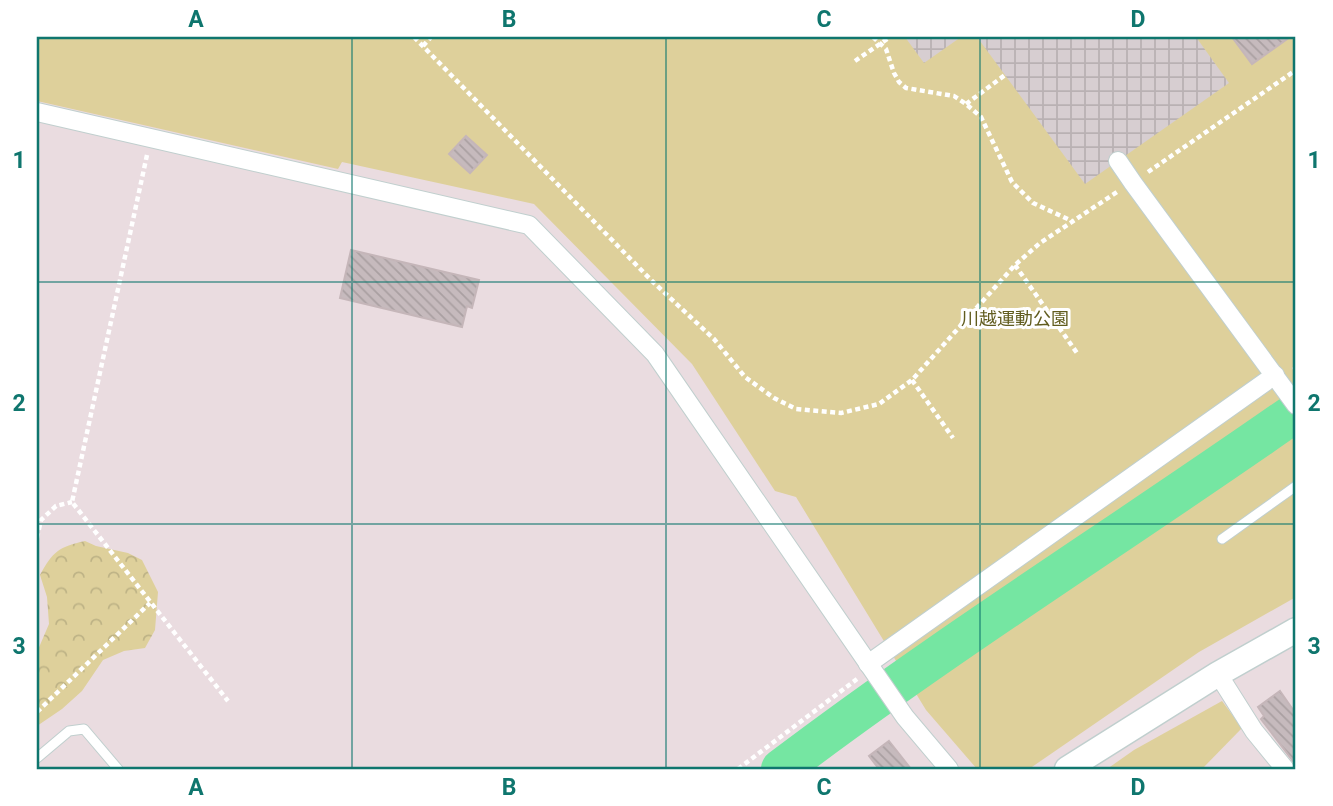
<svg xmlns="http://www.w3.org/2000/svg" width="1333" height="806" font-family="Roboto,'Noto Sans JP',sans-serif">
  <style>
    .forest { fill: url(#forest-crowns) }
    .park { fill: #ded09b }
    .plaza { fill: url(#plaza-grid) }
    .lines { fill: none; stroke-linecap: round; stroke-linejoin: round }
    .river { stroke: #75e6a2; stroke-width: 40 }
    .building { fill: url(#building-back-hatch); stroke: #c5b6b9; stroke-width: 2 }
    .lane-casing { stroke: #c0cfce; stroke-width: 11 }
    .street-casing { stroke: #c0cfce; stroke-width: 20 }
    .secondary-casing { stroke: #c0cfce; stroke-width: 27 }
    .path { stroke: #fff; stroke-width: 4.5; stroke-dasharray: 5 3.5; stroke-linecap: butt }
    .lane { stroke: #fff; stroke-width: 9 }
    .street { stroke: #fff; stroke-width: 18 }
    .secondary { stroke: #fff; stroke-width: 24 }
    .grid { fill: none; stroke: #0f766e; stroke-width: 2; stroke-opacity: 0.55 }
    .labels { text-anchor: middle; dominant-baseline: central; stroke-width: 6; stroke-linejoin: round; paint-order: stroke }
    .park-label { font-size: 18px; fill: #615c1e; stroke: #fff }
    .neatline { fill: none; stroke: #0f766e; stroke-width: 2.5 }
    .grid-label { font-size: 23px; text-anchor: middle; font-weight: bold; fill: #0f766e }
  </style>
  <defs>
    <pattern id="forest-crowns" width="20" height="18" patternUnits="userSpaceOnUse" patternTransform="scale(1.75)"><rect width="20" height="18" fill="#ded09b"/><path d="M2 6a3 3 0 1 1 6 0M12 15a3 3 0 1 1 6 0" fill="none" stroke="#beb386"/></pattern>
    <pattern id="plaza-grid" width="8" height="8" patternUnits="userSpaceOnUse" patternTransform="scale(1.75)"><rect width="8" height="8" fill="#d7ced1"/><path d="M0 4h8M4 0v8" fill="none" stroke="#b9b1b3"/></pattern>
    <pattern id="building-back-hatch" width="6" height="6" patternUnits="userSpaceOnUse" patternTransform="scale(1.75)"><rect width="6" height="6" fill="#c6babd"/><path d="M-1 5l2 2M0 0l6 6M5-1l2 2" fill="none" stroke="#aaa0a2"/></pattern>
  </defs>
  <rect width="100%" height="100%" fill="#eadce0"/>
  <path class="forest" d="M85,541L96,546L128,553L142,560L158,592L155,630L145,648L124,651L103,660L82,691L62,709L37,726V652L49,624L47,597L40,575C53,551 59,547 85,541Z"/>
  <g class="park">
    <path d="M37,37H1296V364L1292,368L1296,375V597L1199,652L1029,769H977L926,710L796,497L775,491L692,364L534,204L342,162L338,169L37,101Z"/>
    <path d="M1222,701L1242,728L1202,769H1107L1134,750Z"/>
  </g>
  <g class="plaza">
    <path d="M905,37H961L924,63Z"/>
    <path d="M977,37H1196L1229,83L1085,184Z"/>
  </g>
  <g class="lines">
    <path class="river" d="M781,769C947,643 1125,532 1296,412"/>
  </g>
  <g class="building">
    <path d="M1232,37H1290L1252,64Z"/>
    <path d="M466,136L487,155L470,173L449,154Z"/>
    <path d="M351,250L479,280L472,308L467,306L462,327L340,298Z"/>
    <path d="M1280,691L1296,714V765L1261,719L1264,716L1258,707Z"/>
    <path d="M889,741L911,769H879L869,756Z"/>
  </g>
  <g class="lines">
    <g class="lane-casing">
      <g id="lane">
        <path d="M1222,539L1296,486"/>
        <path d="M37,758L69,731L84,729L118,769"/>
      </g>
    </g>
    <g class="street-casing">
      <g id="street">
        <path d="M37,112L529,225L655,354L905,717L949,769"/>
        <path d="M1118,161L1133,183L1296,405"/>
        <path d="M868,664L1275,375"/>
        <path d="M1218,674L1254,731L1285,769"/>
      </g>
    </g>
    <g class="secondary-casing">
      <path id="secondary" d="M1067,769L1218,674L1296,630"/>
    </g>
    <g class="path">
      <path d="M414,37L652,281L714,339L745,377L774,398L796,409L841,413L879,404L912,380L1015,265L1040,243L1117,192"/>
      <path d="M873,37L886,49L894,73L899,82L906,88L954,96L966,104L981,117L1012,182L1033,203L1072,221"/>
      <path d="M423,46L431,37"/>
      <path d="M855,61L890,37"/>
      <path d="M966,104L1005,75"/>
      <path d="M147,155L72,502L228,701"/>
      <path d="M1148,172L1296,70"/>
      <path d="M1015,265L1077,353"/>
      <path d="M912,380L953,438"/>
      <path d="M37,538L41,520L56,506L72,502"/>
      <path d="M37,712L150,603"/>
      <path d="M738,769L857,679"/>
    </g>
    <use href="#lane" class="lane"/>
    <use href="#street" class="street"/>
    <use href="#secondary" class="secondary"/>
  </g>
  <path class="grid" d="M352,37V769M666,37V769M980,37V769M37,282H1296M37,524H1296"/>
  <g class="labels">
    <g class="park-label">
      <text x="1015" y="318">川越運動公園</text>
    </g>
  </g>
  <rect width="1333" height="806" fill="none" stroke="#ffffff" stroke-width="77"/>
  <rect x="38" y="38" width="1256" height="730" class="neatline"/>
  <g class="grid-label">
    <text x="196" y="27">A</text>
    <text x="509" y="27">B</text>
    <text x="824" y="27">C</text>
    <text x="1138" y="27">D</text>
    <text x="19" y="168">1</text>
    <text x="1314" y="168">1</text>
    <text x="19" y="411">2</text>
    <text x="1314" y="411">2</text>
    <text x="19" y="654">3</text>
    <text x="1314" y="654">3</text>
    <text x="196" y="795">A</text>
    <text x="509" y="795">B</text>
    <text x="824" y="795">C</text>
    <text x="1138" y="795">D</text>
  </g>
</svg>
